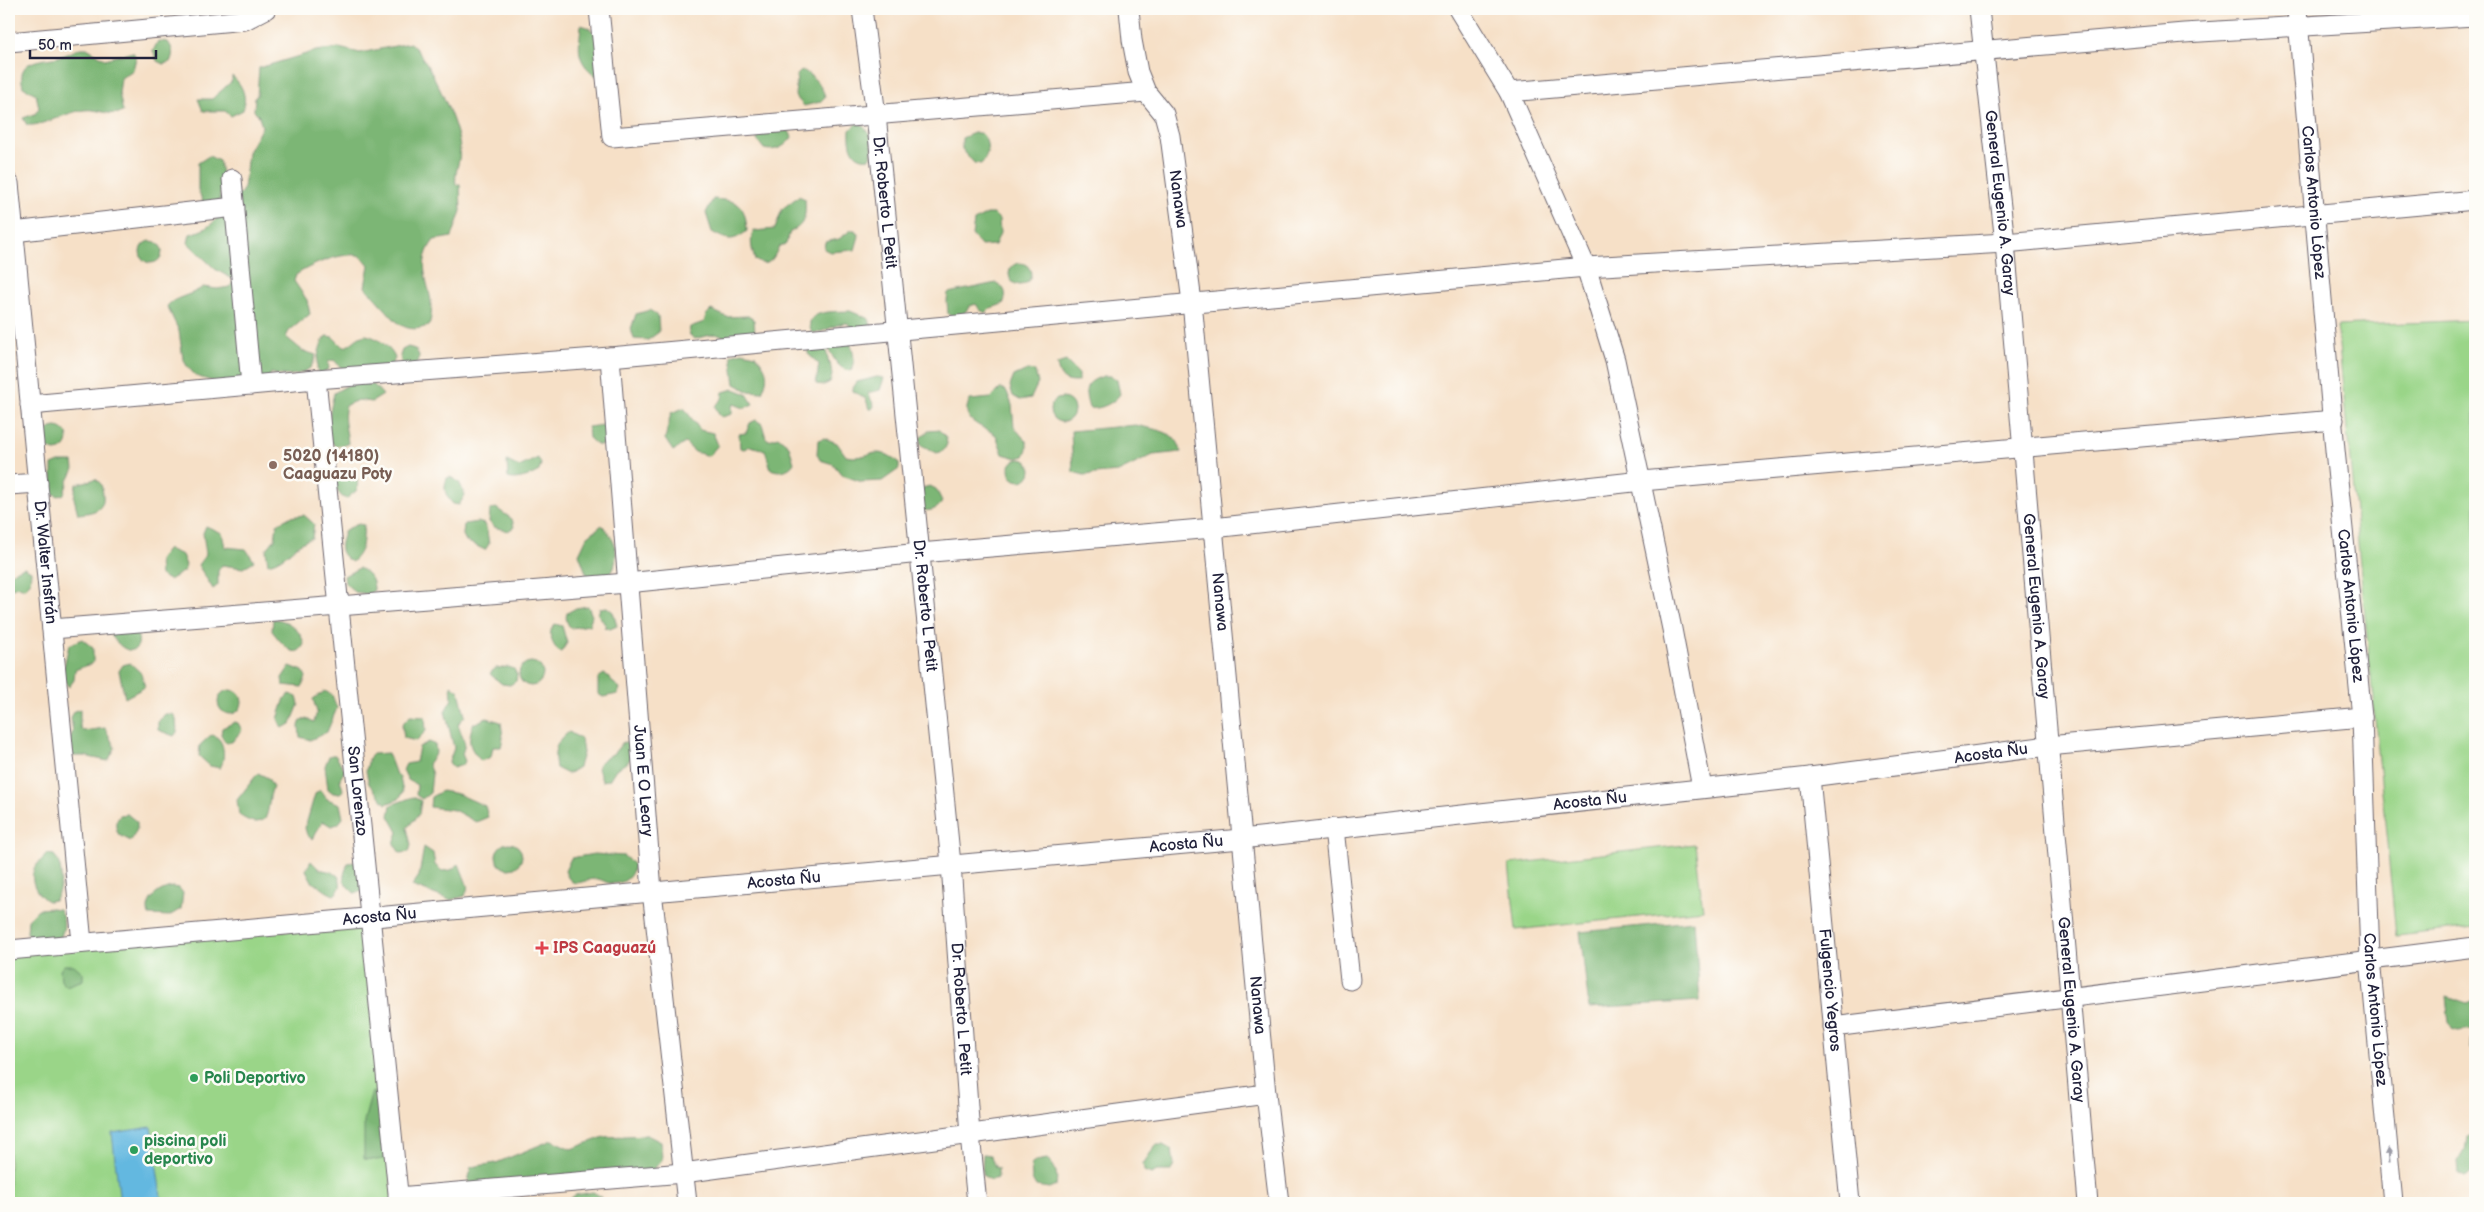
<svg xmlns="http://www.w3.org/2000/svg" width="2484" height="1212" font-family="'Balsamiq Sans',sans-serif">
  <style>
    .green { fill: #9ad588; stroke: #5e7c62 }
    .forest { fill: #7bb674; stroke: #4e6c58 }
    .water { fill: #64b8e0; stroke: #436d8e }
    .lines { fill: none; stroke-linecap: round; stroke-linejoin: round }
    .street-casing { stroke: #6c646c; stroke-width: 21 }
    .street { stroke: #fff; stroke-width: 19 }
    .oneway { fill: #9c9ca7 }
    .education-dot { fill: #8d6e63; stroke: #fdfcf7; stroke-width: 2 }
    .health-dot { fill: #e0444e; stroke: #fdfcf7; stroke-width: 2 }
    .leisure-dot { fill: #2e9e5b; stroke: #fdfcf7; stroke-width: 2 }
    .labels { text-anchor: middle; dominant-baseline: central; stroke-width: 5; stroke-linejoin: round; paint-order: stroke }
    .street-label { font-size: 16px; fill: #22223b; stroke: #fdfcf7 }
    .education-label { font-size: 16px; font-weight: bold; fill: #785e54; stroke: #fdfcf7; text-anchor: start }
    .health-label { font-size: 16px; font-weight: bold; fill: #be3a42; stroke: #fdfcf7; text-anchor: start }
    .leisure-label { font-size: 16px; font-weight: bold; fill: #27864d; stroke: #fdfcf7; text-anchor: start }
  </style>
  <rect width="100%" height="100%" fill="#fdfcf7"/>
  <filter id="ink" filterUnits="userSpaceOnUse"><feTurbulence type="fractalNoise" baseFrequency=".02" numOctaves="2"/><feDisplacementMap in="SourceGraphic" scale="10" xChannelSelector="R" yChannelSelector="G"/><feConvolveMatrix kernelMatrix="1 2 1 2 8 2 1 2 1" color-interpolation-filters="sRGB"/></filter>
  <filter id="wash" filterUnits="userSpaceOnUse"><feTurbulence type="fractalNoise" baseFrequency=".0096" numOctaves="4" result="noise"/><feDisplacementMap in="SourceGraphic" scale="20" xChannelSelector="R" yChannelSelector="G"/><feGaussianBlur stdDeviation="1.12" result="paint"/><feColorMatrix in="noise" values="0 0 0 0 0 0 0 0 0 0 0 0 0 0 0 0 0 1.4 0 .05"/><feComposite in="paint" operator="in"/></filter>
  <g filter="url(#wash)">
    <rect width="100%" height="100%" fill="#f6e0c7"/>
    <g class="green">
      <path d="M2475,320V927L2396,936L2337,326Z"/>
      <path d="M1695,844L1703,910L1516,930L1509,864Z"/>
      <path d="M362,925L393,1203H9V952Z"/>
    </g>
    <g class="forest">
      <path d="M581,25C604,30 604,59 596,76C575,60 579,49 581,25Z"/>
      <path d="M158,41L168,42C173,49 174,54 170,62L163,64L157,61L153,51Z"/>
      <path d="M410,43C428,57 460,127 460,150C460,163 454,172 456,185H460L461,211L452,237L434,240C410,271 440,292 429,325C418,331 405,330 396,321L365,287L369,265C366,261 362,256 357,255C339,253 310,265 296,275L294,281L307,300L310,314L289,331L286,337L303,351L316,355C315,358 313,364 311,367C302,376 283,377 271,373L265,390L256,394L235,396L224,385L196,376L187,366L183,359L179,331L167,306C174,297 191,296 203,287L217,289L230,287L234,280L215,269L188,243L190,234C209,229 223,220 220,198L240,194L244,188L248,152L262,127L259,116L254,111L255,97L257,96L259,68L316,51L339,48L360,53Z"/>
      <path d="M80,48H87L105,59L133,52L136,58L133,70L121,78L119,93L123,112C109,117 98,108 84,110C66,112 42,127 27,125L23,118L35,114L39,108L36,94L23,87C16,59 39,61 58,57C65,56 73,51 80,48Z"/>
      <path d="M802,70C812,75 823,86 825,97L820,102L804,106L795,96L797,75Z"/>
      <path d="M232,76C243,85 247,97 243,110L231,116L225,111H203L198,99H212L232,81Z"/>
      <path d="M857,123C870,127 876,145 870,158C852,161 849,144 850,130Z"/>
      <path d="M789,131L792,137C786,147 774,152 764,149L757,140L758,133Z"/>
      <path d="M974,133H981C990,141 989,157 981,164L974,163L962,149V138Z"/>
      <path d="M209,156L219,161C224,176 223,187 218,202H203L198,190V163Z"/>
      <path d="M799,196L805,199C806,214 806,225 790,232L786,244L779,246C774,258 769,269 755,260C752,250 749,240 754,231L775,229L782,209Z"/>
      <path d="M713,199C739,201 745,203 747,231C733,242 728,241 712,232L706,213Z"/>
      <path d="M987,214H994L999,219L1000,233L995,245L981,246L972,235L974,221Z"/>
      <path d="M851,230H855L859,236L855,250L830,252L824,249L825,242L839,239Z"/>
      <circle cx="151" cy="252" r="11"/>
      <circle cx="1020" cy="274" r="11"/>
      <path d="M996,283C1005,287 1008,294 1003,304L991,308L986,313L980,310L976,304L970,306L961,317L954,319L948,314L947,301L948,293Z"/>
      <path d="M650,310L658,316L659,332L648,340L634,339L631,329L636,314Z"/>
      <path d="M711,310L727,317L748,316L754,320L755,334L751,340H736L715,334L694,339L689,334L690,327L704,322L706,315Z"/>
      <path d="M850,311L869,319L871,326L851,329L848,323C835,323 825,333 812,333C801,309 834,312 850,311Z"/>
      <path d="M366,335C378,337 391,348 395,358L392,365L344,371L334,360L328,362L329,369L318,375C315,364 319,345 326,336L333,337L343,347C352,346 356,336 366,335Z"/>
      <path d="M848,338C852,346 857,360 851,371C837,369 834,358 827,346Z"/>
      <path d="M822,345L826,350L829,364L830,362L832,375L830,382L824,385L816,384L819,364L808,354V347Z"/>
      <path d="M408,347L415,349L419,355L418,362L414,367L402,364L400,356L402,350Z"/>
      <path d="M742,352L756,355C767,369 770,375 762,392L748,391L735,384L731,355Z"/>
      <path d="M1066,361L1079,374V380L1076,382C1063,382 1059,377 1057,364Z"/>
      <path d="M1027,370L1035,371L1038,383L1031,398L1020,400L1013,396L1010,386L1014,376Z"/>
      <path d="M1104,376H1111L1117,380L1120,394C1114,403 1100,410 1089,408C1083,388 1085,382 1104,376Z"/>
      <path d="M877,377L884,378L880,390L868,393L874,406L872,409H869L866,399L853,391V388L857,382Z"/>
      <path d="M361,383L374,385L383,395L372,402L358,400L346,405C342,421 347,429 348,444L335,446L325,435L334,393L346,386Z"/>
      <path d="M1001,388L1007,392L1012,405L1014,427L1027,442V449L1024,456L1017,458L1003,454L996,435C983,426 958,421 970,400L991,398Z"/>
      <path d="M734,389L747,394L753,404L744,408L734,404L732,406V414L722,417L719,415L715,406L722,399L723,392Z"/>
      <circle cx="1062" cy="410" r="12"/>
      <path d="M684,408L700,430L713,433L718,445L709,456L695,452L685,443L673,451L665,439L671,413Z"/>
      <path d="M756,420L762,424L766,438L769,440L778,437L789,446L794,463C789,471 779,473 771,469L765,450L750,446L744,449L740,448L739,434L746,433L750,423Z"/>
      <path d="M603,425L606,426L610,442L607,445H597L589,438L588,427Z"/>
      <path d="M1136,425C1154,430 1178,430 1181,452L1153,455L1118,472L1084,475L1073,472L1071,431Z"/>
      <circle cx="56" cy="439" r="12"/>
      <path d="M939,430L946,437L947,444L944,450L937,453L921,445L920,438L928,431Z"/>
      <path d="M824,438L837,443L846,456C868,461 874,443 899,462V469L882,481L862,482L842,475L833,464L820,460L817,454L818,440Z"/>
      <path d="M538,458L541,464L539,471C531,476 516,481 508,478L507,461L519,467Z"/>
      <circle cx="1020" cy="470" r="11"/>
      <path d="M59,462H73L74,469L68,481L64,494L58,496L52,493V465Z"/>
      <path d="M346,470C357,473 359,479 357,490L346,499C336,494 336,486 333,476L339,471Z"/>
      <path d="M450,477L459,482L465,495L459,505L453,504C445,495 443,489 447,478Z"/>
      <path d="M96,479L101,484C107,507 101,512 78,514L74,498L76,484Z"/>
      <path d="M930,486L936,489L942,501C940,509 929,512 922,510V488Z"/>
      <path d="M496,508L512,519L514,527L508,531L494,527L489,522L490,510Z"/>
      <path d="M304,515L314,524L312,538C291,545 289,559 268,564L266,550L275,539L277,524L290,517Z"/>
      <path d="M478,522L484,524L487,531L489,544L485,550L466,541L463,535L464,524Z"/>
      <path d="M358,524L364,525C362,543 365,549 352,562C336,553 340,544 345,530Z"/>
      <path d="M602,525C617,540 621,558 609,577L588,578L579,554L587,537Z"/>
      <path d="M206,526L222,533L225,547L246,549L254,561L243,568L222,565L218,571V585L213,589L198,565L206,554L203,533Z"/>
      <path d="M168,549L182,555L186,565L184,571L169,580L160,575L159,560Z"/>
      <path d="M24,567L31,571L30,583L25,588L18,586L9,589V574Z"/>
      <path d="M359,568C369,573 374,579 374,590L369,594L355,592L345,583L344,576Z"/>
      <path d="M588,606L592,616L589,625L571,628C567,624 565,618 567,613L576,608Z"/>
      <path d="M607,607L613,612L617,626L610,629L604,627L606,626L598,614L600,608Z"/>
      <path d="M273,619C287,619 301,630 304,644C295,664 279,639 272,631Z"/>
      <path d="M555,624L562,626L567,643L561,652L558,651C553,645 546,632 555,624Z"/>
      <path d="M131,629C148,639 134,668 111,635L117,630Z"/>
      <path d="M82,639L93,648V663L75,670L74,680L69,687L61,677C65,666 66,656 69,645Z"/>
      <circle cx="531" cy="674" r="12"/>
      <path d="M130,663L141,673L145,687L125,698L119,671L123,665Z"/>
      <path d="M290,666L303,671L306,677L302,687L283,685L282,678Z"/>
      <path d="M508,667L514,669L517,675L516,681L510,685L502,684L491,675L490,673L496,668Z"/>
      <path d="M604,674L610,677L611,681L620,688L618,694L603,697L598,694V678Z"/>
      <path d="M451,685L459,691L465,716L458,724L465,744L462,754L465,761L463,765L453,768L449,762L454,748L445,711L452,699Z"/>
      <circle cx="230" cy="702" r="12"/>
      <path d="M325,691L332,695L337,708L327,732L310,740L300,737L299,726L301,720L308,719L314,722L317,712L313,699Z"/>
      <path d="M290,694L297,697L299,704L291,724L282,728L278,719L285,698Z"/>
      <path d="M80,709V727L83,731L105,728L115,748L108,761L84,756H72L70,738L73,732L71,718L74,711Z"/>
      <path d="M165,714H173L176,719L177,732L174,736L158,730V722Z"/>
      <path d="M410,716L425,717L426,731L416,741L404,738L402,724Z"/>
      <path d="M487,718L501,722L503,738L501,747H493L491,757L481,761C469,747 467,743 473,724Z"/>
      <path d="M235,722L238,723L242,730L232,742H225L221,735L222,728Z"/>
      <path d="M569,732L581,739L583,753L579,767L568,774L556,768C553,751 555,743 569,732Z"/>
      <path d="M211,735C225,736 226,759 220,768L210,766L199,756L200,745Z"/>
      <path d="M429,742L435,745L436,753L428,764L432,774L430,793L422,799L416,795L417,785L408,780L403,770L406,764L416,762L419,747Z"/>
      <path d="M623,742L630,743L632,756L628,762L616,769L609,780L602,781L598,768L600,762L614,753Z"/>
      <path d="M388,753L395,772L400,778L403,792L399,799L386,804L369,784L366,771L369,758L373,754Z"/>
      <path d="M332,755H335L345,770L340,779L343,790L340,794L333,793L328,789L325,766L329,756Z"/>
      <path d="M258,773L268,778L273,787C268,798 270,809 265,819C256,825 248,821 239,815L237,800Z"/>
      <path d="M320,790L327,799L340,804L343,818L338,824L331,826L323,821L312,839L307,835L305,828L315,794Z"/>
      <path d="M442,791L458,794L485,806L488,817L476,822L454,810L430,807L431,797Z"/>
      <path d="M413,797L421,801L419,814L407,828L411,845L409,852L400,853L394,844L398,832L389,816L391,805Z"/>
      <path d="M127,814L137,822V829L131,841L119,835C115,827 114,822 120,815Z"/>
      <circle cx="509" cy="856" r="13"/>
      <path d="M424,847L433,853L435,865L442,871L451,870L459,864L468,887L465,896L450,900L412,886L419,876Z"/>
      <path d="M47,854L54,855C64,867 63,888 54,900L48,901C37,896 27,878 36,866C39,862 44,858 47,854Z"/>
      <path d="M594,854L624,856L634,865C632,878 623,885 609,883C604,882 600,878 594,879C580,881 572,890 565,871L571,858Z"/>
      <path d="M311,861L319,869L332,872L338,876C342,883 341,890 334,895C325,892 321,886 313,883L306,870Z"/>
      <path d="M354,862L361,866L364,891L354,893C341,880 342,880 348,863Z"/>
      <path d="M172,887L179,888L183,893L181,909L169,916L149,915C144,900 159,889 172,887Z"/>
      <path d="M52,908L59,909C66,921 65,931 58,941C46,942 34,943 27,933L28,919L38,909Z"/>
      <path d="M1694,921L1700,1001L1589,1008L1580,932Z"/>
      <path d="M64,965H74L83,973V980L66,986L61,981L60,970Z"/>
      <path d="M2446,996L2467,1003L2475,1000V1051L2471,1049L2472,1029L2458,1031L2452,1029L2449,1023Z"/>
      <path d="M372,1092L381,1096L388,1158L377,1160L364,1159V1121Z"/>
      <path d="M2474,1134L2475,1171L2464,1178L2458,1175L2457,1161L2466,1151L2468,1138Z"/>
      <path d="M647,1135L661,1142L662,1160L650,1173L468,1184L471,1167L496,1163L552,1140L571,1149L604,1137Z"/>
      <path d="M1156,1145H1163L1172,1150L1174,1164L1171,1171H1157L1151,1174L1144,1171L1143,1164Z"/>
      <path d="M983,1154L990,1155L995,1167L998,1168V1178L991,1180L982,1175Z"/>
      <path d="M1047,1159C1056,1166 1058,1175 1056,1185L1049,1188L1036,1186L1032,1179L1031,1165L1036,1161Z"/>
      <path d="M593,1192L600,1196L603,1203L566,1202L575,1195Z"/>
    </g>
    <path class="water" d="M151,1127L162,1203H120L112,1133Z"/>
  </g>
  <g filter="url(#ink)">
    <g class="lines">
      <g class="street-casing">
        <g id="street">
          <path d="M599,9L612,137L1146,92"/>
          <path id="s1" d="M862,9L876,115L951,864L970,1135L977,1203"/>
          <path id="s2" d="M1129,9L1132,40L1138,72L1146,92L1164,114L1170,136L1192,302L1266,1094L1279,1203"/>
          <path d="M1458,9L1509,92L1586,267L1615,360L1672,629L1702,788"/>
          <path id="s3" d="M1979,9L2005,243L2088,1203"/>
          <path id="s4" d="M2297,9L2335,450L2362,717L2370,959L2393,1203"/>
          <path d="M9,42L245,20L266,9"/>
          <path d="M1509,92L2184,33L2475,16"/>
          <path d="M232,179L251,385"/>
          <path id="s5" d="M9,183L82,943"/>
          <path d="M13,232L235,207"/>
          <path id="s6" d="M610,357L652,891L687,1203"/>
          <path id="s7" d="M316,379L399,1203"/>
          <path d="M30,405L316,379L610,357L1586,267L2005,243L2475,200"/>
          <path d="M9,485L38,483"/>
          <path d="M52,629L627,583L920,553L1213,528L1642,481L2334,420"/>
          <path id="s8" d="M1810,777L1850,1203"/>
          <path d="M1334,828L1350,980"/>
          <path id="s9" d="M9,950L1241,839L1810,777L2048,746L2362,717"/>
          <path d="M1833,1027L2475,947"/>
          <path d="M398,1197L683,1173L1266,1094"/>
        </g>
      </g>
      <use href="#street" class="street"/>
    </g>
    <defs><path id="oneway-solid" d="M-6-.8H1V-3.2L6.5 0L1 3.2V.8H-6Z" transform="scale(1.25)"/></defs>
    <use class="oneway" href="#oneway-solid" transform="translate(2389 1155) rotate(-95)"/>
  </g>
  <circle class="education-dot" cx="273" cy="465" r="5"/>
  <path class="health-dot" d="M539.5 940.5h5v5h5v5h-5v5h-5v-5h-5v-5h5z"/>
  <g class="leisure-dot">
    <circle cx="194" cy="1078" r="5"/>
    <circle cx="134" cy="1150" r="5"/>
  </g>
  <g class="labels">
    <g class="street-label">
      <text stroke="none"><textPath href="#s2" startOffset="200">Nanawa</textPath></text>
      <text stroke="none"><textPath href="#s1" startOffset="195">Dr. Roberto L Petit</textPath></text>
      <text stroke="none"><textPath href="#s3" startOffset="195">General Eugenio A. Garay</textPath></text>
      <text stroke="none"><textPath href="#s4" startOffset="194">Carlos Antonio López</textPath></text>
      <text stroke="none"><textPath href="#s5" startOffset="381">Dr. Walter Insfrán</textPath></text>
      <text stroke="none"><textPath href="#s2" startOffset="605">Nanawa</textPath></text>
      <text stroke="none"><textPath href="#s1" startOffset="600">Dr. Roberto L Petit</textPath></text>
      <text stroke="none"><textPath href="#s3" startOffset="600">General Eugenio A. Garay</textPath></text>
      <text stroke="none"><textPath href="#s4" startOffset="599">Carlos Antonio López</textPath></text>
      <text stroke="none"><textPath href="#s9" startOffset="1992">Acosta Ñu</textPath></text>
      <text stroke="none"><textPath href="#s6" startOffset="425">Juan E O Leary</textPath></text>
      <text stroke="none"><textPath href="#s7" startOffset="414">San Lorenzo</textPath></text>
      <text stroke="none"><textPath href="#s9" startOffset="1588">Acosta Ñu</textPath></text>
      <text stroke="none"><textPath href="#s9" startOffset="1182">Acosta Ñu</textPath></text>
      <text stroke="none"><textPath href="#s9" startOffset="778">Acosta Ñu</textPath></text>
      <text stroke="none"><textPath href="#s9" startOffset="372">Acosta Ñu</textPath></text>
      <text stroke="none"><textPath href="#s8" startOffset="214">Fulgencio Yegros</textPath></text>
      <text stroke="none"><textPath href="#s2" startOffset="1010">Nanawa</textPath></text>
      <text stroke="none"><textPath href="#s1" startOffset="1005">Dr. Roberto L Petit</textPath></text>
      <text stroke="none"><textPath href="#s3" startOffset="1005">General Eugenio A. Garay</textPath></text>
      <text stroke="none"><textPath href="#s4" startOffset="1004">Carlos Antonio López</textPath></text>
    </g>
    <g class="education-label">
      <text x="283" y="456">5020 (14180)<tspan x="283" dy="18">Caaguazu Poty</tspan></text>
    </g>
    <g class="health-label">
      <text x="553" y="948">IPS Caaguazú</text>
    </g>
    <g class="leisure-label">
      <text x="204" y="1078">Poli Deportivo</text>
      <text x="144" y="1141">piscina poli<tspan x="144" dy="18">deportivo</tspan></text>
    </g>
  </g>
  <rect width="2484" height="1212" fill="none" stroke="#fdfcf7" stroke-width="30"/>
  <path d="M30 50v8h126v-8" fill="none" stroke="#22223b" stroke-width="2.5"/>
  <text x="38" y="50" font-size="15" fill="#22223b" stroke="#fdfcf7" stroke-width="4" paint-order="stroke">50 m</text>
</svg>
